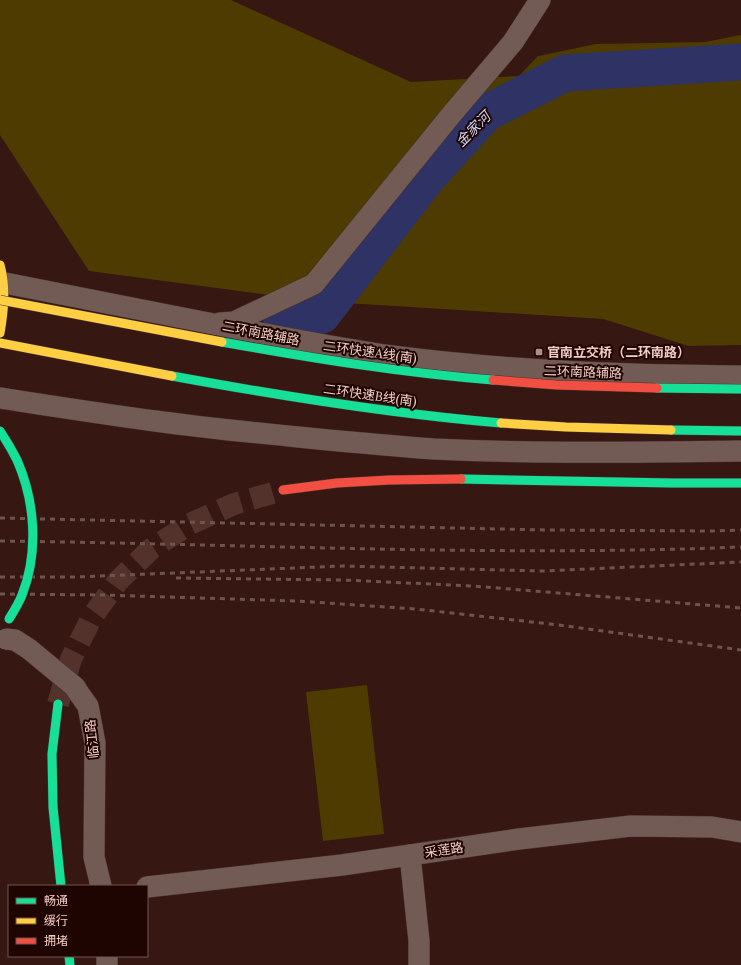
<svg xmlns="http://www.w3.org/2000/svg" width="741" height="965" font-family="Lora,'Noto Sans SC',serif">
  <style>
    .park { fill: #4d3b02 }
    .lines { fill: none; stroke-linecap: round; stroke-linejoin: round }
    .river { stroke: #2e3265; stroke-width: 37 }
    .secondary-tunnel { stroke: #53322c; stroke-width: 22; stroke-dasharray: 22 11; stroke-linecap: butt }
    .street-casing { stroke: #4b332f; stroke-width: 22 }
    .fast-casing { stroke: #4b332f; stroke-width: 10 }
    .slow-casing { stroke: #4b332f; stroke-width: 10 }
    .jam-casing { stroke: #4b332f; stroke-width: 10 }
    .street { stroke: #725a55; stroke-width: 21 }
    .fast { stroke: #16e098; stroke-width: 9 }
    .slow { stroke: #ffcf43; stroke-width: 9 }
    .jam { stroke: #f24e42; stroke-width: 9 }
    .rail { stroke: #6d544f; stroke-width: 3; stroke-dasharray: 5 5; stroke-linecap: butt }
    .street-bridge-casing { stroke: #4b332f; stroke-width: 22; stroke-linecap: butt }
    .fast-bridge-casing { stroke: #4b332f; stroke-width: 10; stroke-linecap: butt }
    .slow-bridge-casing { stroke: #4b332f; stroke-width: 10; stroke-linecap: butt }
    .jam-bridge-casing { stroke: #4b332f; stroke-width: 10; stroke-linecap: butt }
    .street-bridge { stroke: #725a55; stroke-width: 21 }
    .fast-bridge { stroke: #16e098; stroke-width: 9 }
    .slow-bridge { stroke: #ffcf43; stroke-width: 9 }
    .jam-bridge { stroke: #f24e42; stroke-width: 9 }
    .poi-dot { fill: #b18d85; stroke: #1e0502; stroke-width: 1.5 }
    .labels { text-anchor: middle; dominant-baseline: central; stroke-width: 4; stroke-linejoin: round; paint-order: stroke }
    .street-label { font-size: 13px; fill: #f3cdc3; stroke: #1e0502 }
    .poi-label { font-size: 13px; font-weight: bold; fill: #f3cdc3; stroke: #1e0502; text-anchor: start }
    .water-label { font-size: 14px; font-style: italic; fill: #d0d9fe; stroke: #1e0502 }
  </style>
  <rect width="100%" height="100%" fill="#371711"/>
  <g class="park">
    <path d="M0,0H231L411,82L519,76L538,56L596,44L705,42L741,35V345L689,346L603,319L314,301L89,271L0,135Z"/>
    <path d="M367,685L384,834L323,841L306,692Z"/>
  </g>
  <g class="lines">
    <path class="river" d="M280,329L288,324L322,315L426,179L486,113L565,73L741,62"/>
    <path class="secondary-tunnel" d="M58,704L71,659L92,617L118,581L151,549L190,524L234,504L283,490"/>
    <g class="street-casing">
      <g id="street">
        <path d="M0,282C81,298 162,314 244,330C293,339 342,349 392,356C508,371 624,375 741,376"/>
        <path d="M220,323L234,322L314,284L451,115L513,42L540,0"/>
        <path d="M0,398C52,406 103,414 155,421C206,428 257,433 308,438C350,442 392,446 434,449C537,454 639,452 741,451"/>
        <path d="M78,692L88,706L95,743L94,857L101,886"/>
        <path d="M410,855L419,941V965"/>
        <path d="M147,887L342,865L519,839L631,826L712,827L741,832"/>
        <path d="M107,956V965"/>
      </g>
    </g>
    <g class="fast-casing">
      <g id="fast">
        <path d="M172,376C281,396 391,414 501,423"/>
        <path d="M671,430L741,431"/>
        <path d="M461,479L672,483H741"/>
        <path d="M58,704L52,754L53,807L61,886"/>
        <path d="M69,956L70,965"/>
      </g>
    </g>
    <g class="slow-casing">
      <g id="slow">
        <path d="M0,265C6,288 4,310 0,333"/>
        <path d="M0,343L172,376"/>
        <path d="M501,423L566,427L671,430"/>
      </g>
    </g>
    <g class="jam-casing">
      <path id="jam" d="M283,490L337,483L389,480L461,479"/>
    </g>
    <use href="#street" class="street"/>
    <use href="#fast" class="fast"/>
    <use href="#slow" class="slow"/>
    <use href="#jam" class="jam"/>
    <g class="rail">
      <path d="M0,518L546,530L714,531L741,530"/>
      <path d="M0,541C247,544 494,557 741,547"/>
      <path d="M0,577H76L343,566L544,571L741,562"/>
      <path d="M176,578L343,580L473,586L741,608"/>
      <path d="M0,594L103,595L297,601L416,609L559,625L741,650"/>
    </g>
    <g class="street-bridge-casing">
      <path id="street-bridge" d="M6,639L15,640L29,649L75,687L78,692"/>
    </g>
    <g class="fast-bridge-casing">
      <g id="fast-bridge">
        <path d="M222,342C312,358 402,373 493,380"/>
        <path d="M657,388L741,389"/>
        <path d="M0,431C6,440 12,450 17,460C35,501 39,552 22,595C19,603 14,611 9,619"/>
      </g>
    </g>
    <g class="slow-bridge-casing">
      <path id="slow-bridge" d="M0,300L222,342"/>
    </g>
    <g class="jam-bridge-casing">
      <path id="jam-bridge" d="M493,380L557,385L657,388"/>
    </g>
    <use href="#street-bridge" class="street-bridge"/>
    <use href="#fast-bridge" class="fast-bridge"/>
    <use href="#slow-bridge" class="slow-bridge"/>
    <use href="#jam-bridge" class="jam-bridge"/>
  </g>
  <rect class="poi-dot" x="535" y="348" width="8" height="8" rx="2"/>
  <g class="labels">
    <g class="street-label">
      <text transform="translate(261 333) rotate(11)">二环南路辅路</text>
      <text transform="translate(370 352) rotate(8)">二环快速A线(南)</text>
      <text transform="translate(583 372) rotate(2)">二环南路辅路</text>
      <text transform="translate(370 395) rotate(8)">二环快速B线(南)</text>
      <text transform="translate(92 739) rotate(-96)">临江路</text>
      <text transform="translate(444 850) rotate(-8)">采莲路</text>
    </g>
    <g class="poi-label">
      <text x="547" y="352">官南立交桥（二环南路）</text>
    </g>
    <g class="water-label">
      <text transform="translate(473 129) rotate(-45)">金家河</text>
    </g>
  </g>
  <rect x="8" y="885" width="140" height="72" fill="#1e0502" stroke="#73554f"/>
  <rect x="16" y="898" width="20" height="6" fill="#16e098" stroke="#73554f"/>
  <text x="44" y="905" font-size="12" fill="#f3cdc3">畅通</text>
  <rect x="16" y="918" width="20" height="6" fill="#ffcf43" stroke="#73554f"/>
  <text x="44" y="925" font-size="12" fill="#f3cdc3">缓行</text>
  <rect x="16" y="938" width="20" height="6" fill="#f24e42" stroke="#73554f"/>
  <text x="44" y="945" font-size="12" fill="#f3cdc3">拥堵</text>
</svg>
